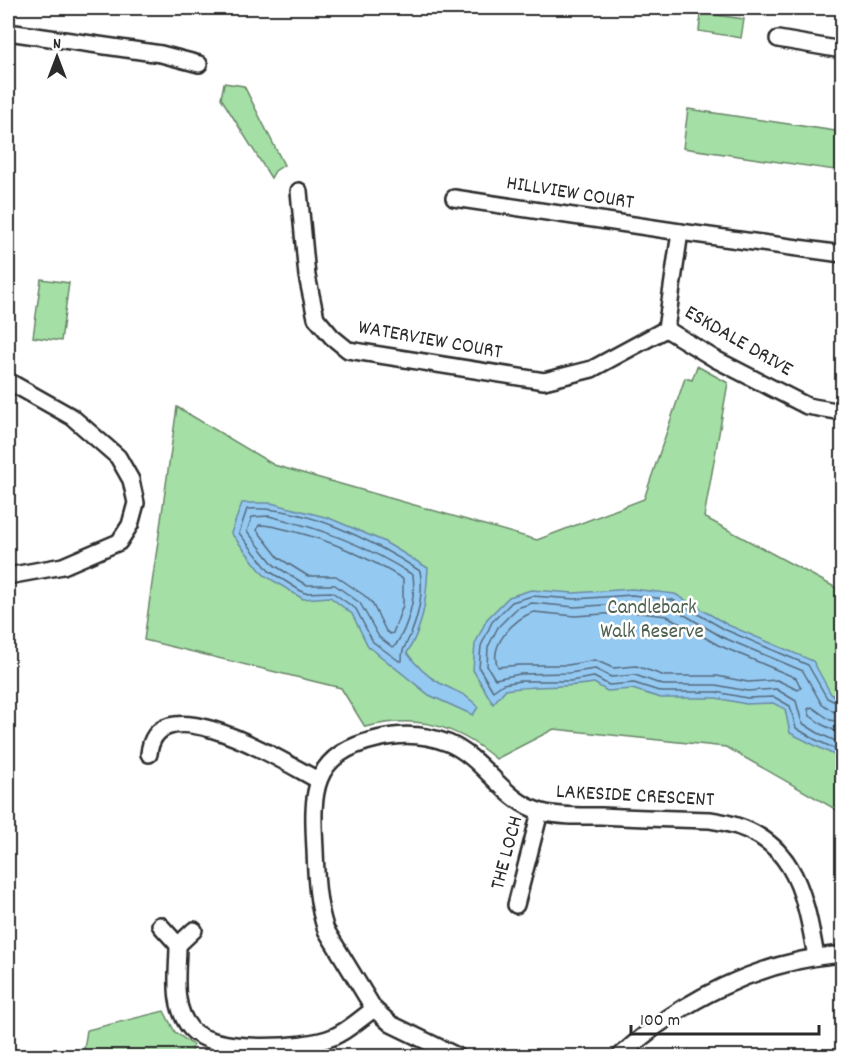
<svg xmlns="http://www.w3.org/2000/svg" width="850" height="1064" font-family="Dekko,sans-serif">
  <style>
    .green { fill: #a4dfa5; stroke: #688568; stroke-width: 1.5 }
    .water { fill: #94c9f2; stroke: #6a8aa2; stroke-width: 1.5 }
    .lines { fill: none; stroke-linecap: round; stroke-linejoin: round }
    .shore { stroke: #556a7b; stroke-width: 1.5 }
    .minor-casing { stroke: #2b2b2b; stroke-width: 20 }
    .minor { stroke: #fff; stroke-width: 15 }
    .labels { text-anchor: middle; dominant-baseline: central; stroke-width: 5; stroke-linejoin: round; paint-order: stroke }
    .street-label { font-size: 21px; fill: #2b2b2b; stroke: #fff }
    .park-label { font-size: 21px; fill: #4f6150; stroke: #fff }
  </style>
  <rect width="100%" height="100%" fill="#fff"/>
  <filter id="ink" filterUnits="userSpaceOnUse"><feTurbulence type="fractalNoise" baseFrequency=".0167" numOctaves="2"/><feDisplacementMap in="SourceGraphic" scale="12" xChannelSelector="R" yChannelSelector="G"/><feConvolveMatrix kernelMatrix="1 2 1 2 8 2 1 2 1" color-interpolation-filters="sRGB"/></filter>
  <g filter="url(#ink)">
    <g class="green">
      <path d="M701,13L744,19L741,38L699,31Z"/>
      <path d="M224,83L244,86L284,165L275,171L271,178L221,98Z"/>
      <path d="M688,109L842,132V171L683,148Z"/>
      <path d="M41,279L69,283L61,341L33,337Z"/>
      <path d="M697,366L728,383L704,517L842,591V813L726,747L554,729L496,759C456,725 417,714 365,727L341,688L144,640L177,407L274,465L537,540L644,499L685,378L692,380Z"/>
      <path d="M164,1011L175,1032L193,1045L190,1056H83L87,1030Z"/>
    </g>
    <g class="water">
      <path d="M242,503H271L329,518L383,541L428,568C426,600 424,625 407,653C416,665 425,675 438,682C455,692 465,692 478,707L473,715L429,695L368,646L352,614L330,597L303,599L264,575L231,533Z"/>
      <path d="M632,589L675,594L728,625L813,661L831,694L842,701V759L790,733L785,709L773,703L746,704L716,698H661L632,689L607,691L594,683C564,688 535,685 505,690L493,704L473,670L475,644L487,619L509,597L531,590L574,593Z"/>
    </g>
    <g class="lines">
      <g class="shore">
        <path d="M247,509C303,505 374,541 420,571C424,592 418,619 409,638C404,649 402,649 402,661H399L373,642L356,609L332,592L304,593L269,571L239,533Z"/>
        <path d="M269,516C323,529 365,545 413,575C416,598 408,627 395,646L392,647L379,637L360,603L335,585H306L274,565L247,531L252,517Z"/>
        <path d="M259,525C272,525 284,529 296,532C335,542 369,558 403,579V605L393,633L390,634L386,631L372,603L365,596L336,576H308L279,558L257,530Z"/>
        <path d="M534,612L575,616L632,612L667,616L718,645L796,678L801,688L798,690L777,680L748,682L717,676H665L636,666L613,668L595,660L568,665H519L498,667C488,646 514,618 534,612Z"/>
        <path d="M842,705L827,698L808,665L726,630L673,600L632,595L575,599L532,596L512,602L492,622L481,646L479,668L493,691L503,684L520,681H570L594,677L609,685L634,683L662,692H716L747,698L774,697L790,706L796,728L814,739L842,752"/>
        <path d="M842,713L834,712L821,703L803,671L722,637L671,607L632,603L575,607L532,603L517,608L498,627L488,647L487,666L495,679L520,674L569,673L595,669L611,677L635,675L663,685H716L747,691L776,689L796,701L802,723L818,733L842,744"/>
        <path d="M842,722L830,720L812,707L808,709L810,716L823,725L842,734"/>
      </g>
      <g class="minor-casing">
        <g id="minor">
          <path d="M8,32L161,54L199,64"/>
          <path d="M778,39L842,50"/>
          <path d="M299,191L307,276L316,318L332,337L348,350L544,381L592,369L666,329"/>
          <path d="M454,198L680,232L842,254"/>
          <path d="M680,232L666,329L715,359L807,406L842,412"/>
          <path d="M8,381L72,417L118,457L131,480L136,503L130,525L119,542L63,566L8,576"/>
          <path d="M149,754C156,681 287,764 318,780"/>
          <path d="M516,905L540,812"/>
          <path d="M160,925L178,945L194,930"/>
          <path d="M178,945C178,973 171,1006 191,1029C212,1053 304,1049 333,1037C348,1031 361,1018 374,1009"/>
          <path d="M457,1056L391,1024L374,1009L326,930C317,904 316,878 315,850C312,793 310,754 377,739C401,733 425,734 448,743C485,758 503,802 542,812C561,817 582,816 601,816C637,818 673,819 710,820C792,831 804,887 816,957"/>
          <path d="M620,1056C681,1000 759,961 842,954"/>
        </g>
      </g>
      <use href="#minor" class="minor"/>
    </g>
  </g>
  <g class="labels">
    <g class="street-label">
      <text transform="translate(570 194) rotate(9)">HILLVIEW COURT</text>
      <text transform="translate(430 341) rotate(10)">WATERVIEW COURT</text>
      <text transform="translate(738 342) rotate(30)">ESKDALE DRIVE</text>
      <text transform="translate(635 797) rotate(3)">LAKESIDE CRESCENT</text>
      <text transform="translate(508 853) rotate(-75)">THE LOCH</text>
    </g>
    <g class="park-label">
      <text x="652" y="609">Candlebark<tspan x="652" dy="24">Walk Reserve</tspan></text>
    </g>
  </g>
  <rect width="850" height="1064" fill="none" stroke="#fff" stroke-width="30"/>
  <rect x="15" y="15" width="820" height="1034" fill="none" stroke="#2b2b2b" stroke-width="2" filter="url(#ink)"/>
  <g transform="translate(57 57)" stroke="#ffffff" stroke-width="4.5" paint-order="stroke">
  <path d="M0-4.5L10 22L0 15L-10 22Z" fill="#2b2b2b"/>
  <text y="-9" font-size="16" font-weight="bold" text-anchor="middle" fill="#2b2b2b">N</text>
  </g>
  <path d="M631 1025v9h188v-9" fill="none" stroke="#2b2b2b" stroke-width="3"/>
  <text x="640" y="1025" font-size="18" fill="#2b2b2b" stroke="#ffffff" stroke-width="4.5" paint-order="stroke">100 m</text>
</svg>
